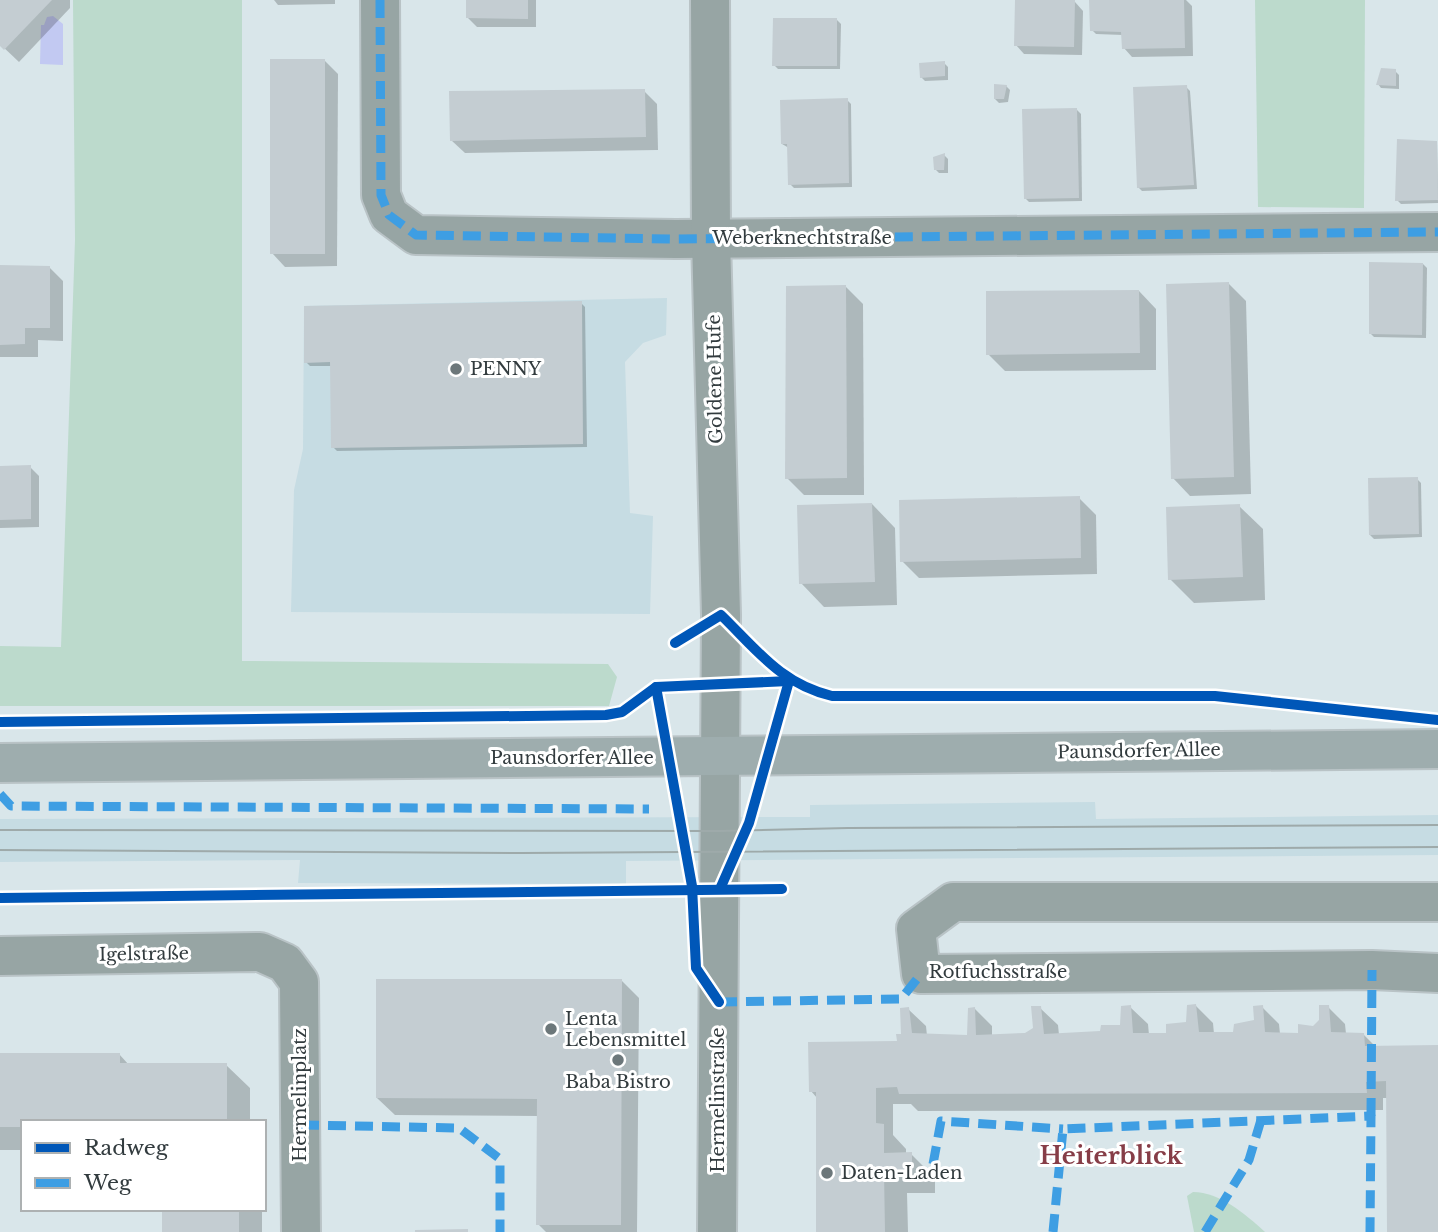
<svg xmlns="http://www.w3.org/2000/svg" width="1438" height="1232" font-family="'Libre Baskerville',serif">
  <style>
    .built { fill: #c6dce3 }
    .green { fill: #bcdacc }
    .water { fill: #c2c9f2 }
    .shadow { fill: #0003 }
    .building { fill: #c4cdd2 }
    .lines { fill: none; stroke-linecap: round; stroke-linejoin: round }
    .minor-casing { stroke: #b9c3c6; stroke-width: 42 }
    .secondary-casing { stroke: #b9c3c6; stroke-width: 42 }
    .minor { stroke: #97a5a4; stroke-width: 38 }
    .secondary { stroke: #9eadae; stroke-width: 38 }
    .tram { stroke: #9eaaaa; stroke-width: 2 }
    .quiet { stroke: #3e9ee3; stroke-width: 9; stroke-dasharray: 18 9; stroke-linecap: butt }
    .cycleway-casing { stroke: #fff; stroke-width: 15 }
    .cycleway { stroke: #0057b8; stroke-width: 10 }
    .poi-dot { fill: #6c777a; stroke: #fff; stroke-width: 2.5 }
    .labels { text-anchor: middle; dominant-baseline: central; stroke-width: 6; stroke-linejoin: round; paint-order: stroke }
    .street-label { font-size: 18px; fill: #323b3e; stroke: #fff }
    .poi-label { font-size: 18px; fill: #323b3e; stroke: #fff; text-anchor: start }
    .district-label { font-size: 24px; font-weight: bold; fill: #863d47; stroke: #fff }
  </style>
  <rect width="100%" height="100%" fill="#d9e6ea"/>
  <g class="built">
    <path d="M667,298L666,335L643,343L625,362L630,513L653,516L650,614L291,612L294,490L303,449L304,306Z"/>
    <path d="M1095,802L1096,819L1438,815V855L626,861V884L298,883L300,860L0,862V819L810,817V805Z"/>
  </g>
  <g class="green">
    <path d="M73,0H242V661L608,664L617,677L609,706H0V646L61,647L75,240Z"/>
    <path d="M1255,0H1365L1364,208L1258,207Z"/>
    <path d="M1193,1192C1220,1192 1245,1214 1265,1232H1194L1187,1196Z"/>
  </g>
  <path class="water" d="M53,16L63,24V65L40,64L41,25H44L47,17Z"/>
  <g class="shadow">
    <path d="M0,0H70V8L19,62L0,44Z"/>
    <path d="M274,0H335V4L278,5Z"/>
    <path d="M468,0H536V27H477L468,18Z"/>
    <path d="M1017,0L1075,2L1083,11L1082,55L1024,54L1016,45Z"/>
    <path d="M1091,0H1186L1192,6L1193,56L1132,57L1124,48L1123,35L1096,34L1092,30Z"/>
    <path d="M837,20L841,24L840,69H778L774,65Z"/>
    <path d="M325,61L338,74L337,266L285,267L272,253Z"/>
    <path d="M944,63L948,67V80L925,81L921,77Z"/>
    <path d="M1395,71L1399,75V89L1381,88L1378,84Z"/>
    <path d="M1006,86L1010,90L1008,102L999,103L995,99Z"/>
    <path d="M1186,87L1190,91L1197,189L1142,191L1138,187Z"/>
    <path d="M644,91L657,104L658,150L465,153L451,140Z"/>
    <path d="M847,100L851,104L852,187L794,188L790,184L789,148L782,144Z"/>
    <path d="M1077,110L1081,114L1082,201L1029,202L1025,198Z"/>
    <path d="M1437,143L1438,203L1401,204L1397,200Z"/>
    <path d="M944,155L948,159V173H939L935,169Z"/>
    <path d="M1423,264L1427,268L1426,338L1374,337L1370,333Z"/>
    <path d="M0,267H49L63,281V341L38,340V357H0Z"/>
    <path d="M1229,284L1246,301L1251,494L1190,496L1173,478Z"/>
    <path d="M846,287L863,304L864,495H804L787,478Z"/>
    <path d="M1139,291L1156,309V370L1005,371L988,354Z"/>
    <path d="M581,303L585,307L587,447L337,451L333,447L332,366H310L306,362Z"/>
    <path d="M0,467H30L39,476V527L0,528Z"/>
    <path d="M1417,479L1421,483L1422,537L1374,539L1370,535Z"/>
    <path d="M1079,498L1096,515L1097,574L919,578L902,561Z"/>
    <path d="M872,504L895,528L897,605L824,607L801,583Z"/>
    <path d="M1239,506L1263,529L1265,600L1194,603L1170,579Z"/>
    <path d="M622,981L639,998L637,1232H546L538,1224L539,1116L395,1115L377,1098Z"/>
    <path d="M1196,1006L1213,1023L1214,1034H1235L1255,1021L1262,1007L1279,1024L1280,1034L1300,1035L1314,1028L1328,1007L1345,1024L1346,1034H1363L1377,1048L1438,1047V1232H1389L1388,1098H1383V1110L918,1111L911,1104H893V1135L906,1149V1154H911L935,1178V1193H907L908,1232H818L817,1098L811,1091L899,1043L908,1009L926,1026L927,1036L969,1037L975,1009L992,1026V1036L1026,1035L1035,1029L1040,1008L1058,1025L1059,1035L1102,1033L1122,1026L1130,1007L1148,1024L1149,1035H1168L1188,1023Z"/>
    <path d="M119,1054L129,1065H226L250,1088V1122H23V1150H0V1055Z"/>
    <rect x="164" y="1209" width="98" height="23"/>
  </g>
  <g class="building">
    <path d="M0,0H52L4,50L0,46Z"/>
    <path d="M466,0H528V19L466,18Z"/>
    <path d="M1015,0H1075L1074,47L1014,46Z"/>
    <path d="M1089,0H1184L1185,48L1122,49L1121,32L1090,31Z"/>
    <path d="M773,18H837V66H772Z"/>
    <rect x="270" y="59" width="55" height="195"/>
    <path d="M945,61V76L920,78L919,63Z"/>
    <path d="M1381,68L1396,69V86L1376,85Z"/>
    <path d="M994,84L1007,85L1004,99H994Z"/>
    <path d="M1187,85L1194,185L1137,188L1133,87Z"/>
    <path d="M645,89L646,137L450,141L449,91Z"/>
    <path d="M848,98L849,183L788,185L787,144H781L780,100Z"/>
    <path d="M1077,108L1079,198L1024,199L1022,109Z"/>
    <path d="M1397,139L1437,141L1438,200L1395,201Z"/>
    <path d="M945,153L944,170H934L933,157Z"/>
    <path d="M1369,262L1423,263L1422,335L1369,334Z"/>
    <path d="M0,265L50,266V328H25V344L0,345Z"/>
    <path d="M1229,282L1234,477L1171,479L1166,284Z"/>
    <path d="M846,285L847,478L785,479L786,286Z"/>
    <path d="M1139,290L1140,353L986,355V291Z"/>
    <path d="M582,301L583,444L331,448L330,362L304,363V306Z"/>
    <path d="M31,465V519L0,520V466Z"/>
    <path d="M1418,477L1419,534L1369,535L1368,478Z"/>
    <path d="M1080,496L1081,558L900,562L899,500Z"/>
    <path d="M872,503L875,582L799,584L797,505Z"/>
    <path d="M1240,504L1243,577L1168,580L1166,507Z"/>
    <path d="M376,979H622L621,1225H536L537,1099L376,1098Z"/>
    <path d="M1196,1004L1199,1032H1233L1234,1024L1254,1020L1253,1006L1263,1005L1265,1032L1298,1033V1024L1313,1026L1319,1020V1005H1329L1331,1032L1364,1033L1365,1046L1438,1045V1232H1387L1386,1081L1366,1082L1367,1093L899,1094L897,1087L876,1088V1123L884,1124V1153L912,1152V1170L884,1171L885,1232H816V1092H809L808,1042L897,1041L896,1034H901L900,1008L909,1007L912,1033L967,1035L968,1008L975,1007L976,1035L1025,1033L1033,1028L1031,1006H1041L1044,1034L1100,1031L1101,1025H1120L1121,1006L1131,1005L1133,1033H1166V1024L1186,1022L1187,1005Z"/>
    <path d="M0,1053H120V1063H227V1122H23V1127H0Z"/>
    <rect x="162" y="1209" width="77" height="23"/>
    <path d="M468,1229V1232H415V1230Z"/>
  </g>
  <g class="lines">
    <g class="minor-casing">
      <g id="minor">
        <path d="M380,0L381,195L389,215L416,235L676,239L1438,232"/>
        <path d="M710,0L711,239L721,615L717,1232"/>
        <path d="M1438,902H953L916,929L921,974L1372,970L1438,973"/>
        <path d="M0,956L260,952L285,963L299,982L301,1232"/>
      </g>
    </g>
    <g class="secondary-casing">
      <path id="secondary" d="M0,763L1438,749"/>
    </g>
    <use href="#minor" class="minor"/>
    <use href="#secondary" class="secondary"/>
    <g class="tram">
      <path d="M0,830L719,831L848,828L1438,825"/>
      <path d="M0,850L523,853L1438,847"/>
    </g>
    <g class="quiet">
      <path d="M380,0L381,195L389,215L416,235L676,239L1438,232"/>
      <path d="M0,794L11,806L649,809"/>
      <path d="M719,1002L901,999L921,974"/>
      <path d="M1371,1116L1372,970"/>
      <path d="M301,1125L459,1128L500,1159V1232"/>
      <path d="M933,1164L941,1121L1063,1129"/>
      <path d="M1053,1232L1063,1129L1371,1116L1370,1232"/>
      <path d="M1205,1232L1249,1160L1261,1120"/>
    </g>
    <g class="cycleway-casing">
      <g id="cycleway">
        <path d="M675,643L721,615C757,650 781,684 832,696H1215L1438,720"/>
        <path d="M656,687L692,886L696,968L719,1002"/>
        <path d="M0,722L606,715L622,712L656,687L789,681"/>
        <path d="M720,889L749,823L789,681"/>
        <path d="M0,898L782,889"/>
      </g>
    </g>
    <use href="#cycleway" class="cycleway"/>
  </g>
  <g class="poi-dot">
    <circle cx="456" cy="369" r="7"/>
    <circle cx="551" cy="1029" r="7"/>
    <circle cx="618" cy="1060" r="7"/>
    <circle cx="827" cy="1173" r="7"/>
  </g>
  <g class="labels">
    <g class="street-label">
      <text x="802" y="238">Weberknechtstraße</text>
      <text transform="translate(715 379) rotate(-91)">Goldene Hufe</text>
      <text transform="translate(1139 751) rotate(-1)">Paunsdorfer Allee</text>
      <text x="572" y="758">Paunsdorfer Allee</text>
      <text transform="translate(144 954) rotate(-1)">Igelstraße</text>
      <text x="998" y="972">Rotfuchsstraße</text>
      <text transform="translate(300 1095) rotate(-90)">Hermelinplatz</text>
      <text transform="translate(718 1100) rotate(-90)">Hermelinstraße</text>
    </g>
    <g class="poi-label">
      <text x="470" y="369">PENNY</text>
      <text x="565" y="1019">Lenta<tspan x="565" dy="21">Lebensmittel</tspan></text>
      <text x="618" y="1082" text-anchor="middle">Baba Bistro</text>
      <text x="841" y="1173">Daten-Laden</text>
    </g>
    <g class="district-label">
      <text x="1111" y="1155">Heiterblick</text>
    </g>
  </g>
  <rect x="21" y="1120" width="245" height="91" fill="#ffffff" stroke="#adb1b2" stroke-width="2"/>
  <rect x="35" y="1143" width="35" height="10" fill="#0057b8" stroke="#adb1b2" stroke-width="2"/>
  <text x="84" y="1155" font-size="21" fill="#323b3e">Radweg</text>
  <rect x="35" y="1178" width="35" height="10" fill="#3e9ee3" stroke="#adb1b2" stroke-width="2"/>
  <text x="84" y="1190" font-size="21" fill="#323b3e">Weg</text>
</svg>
